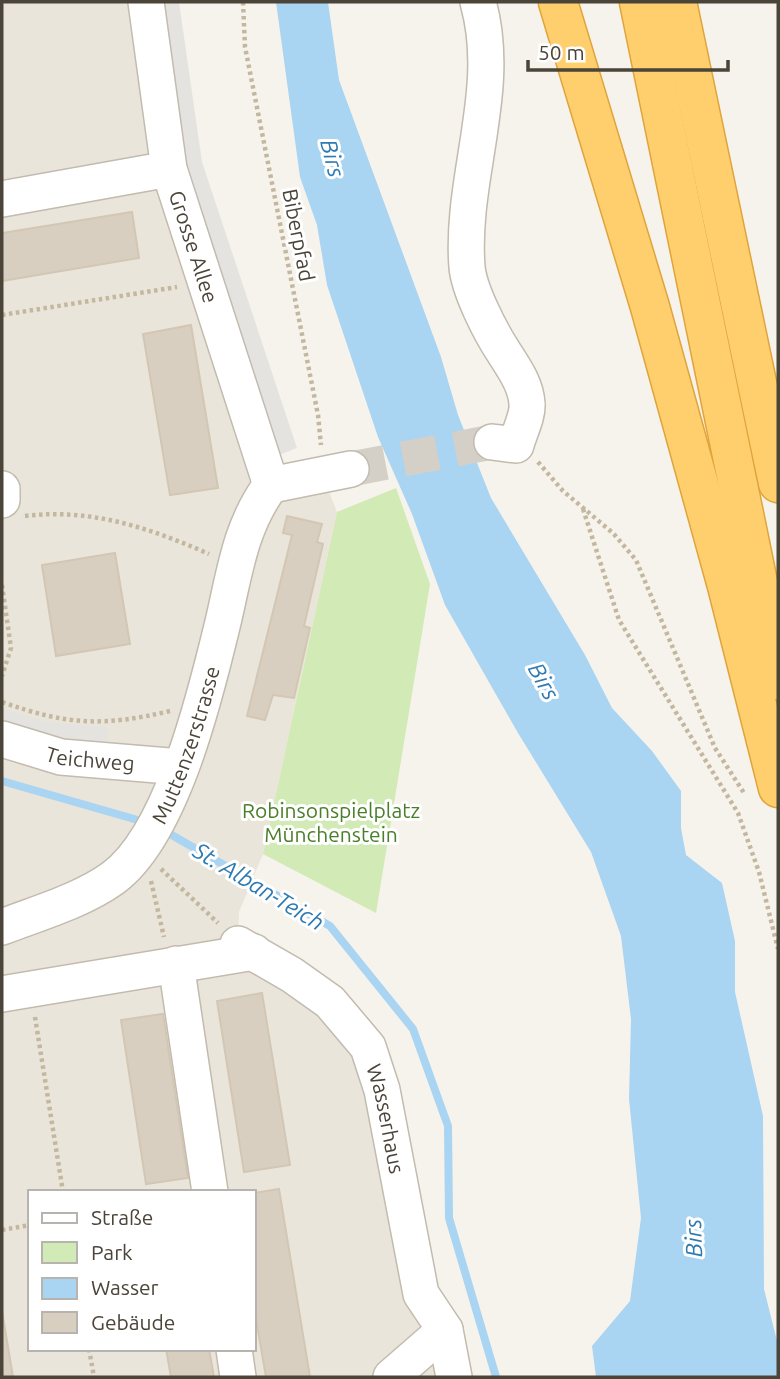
<svg xmlns="http://www.w3.org/2000/svg" width="780" height="1379" font-family="Ubuntu,sans-serif">
  <style>
    .residential { fill: #eae5da; fill-rule: evenodd }
    .green { fill: #d2eab5 }
    .parking { fill: #e5e3e0 }
    .water { fill: #a9d4f2 }
    .lines { fill: none; stroke-linecap: round; stroke-linejoin: round }
    .stream { stroke: #a9d4f2; stroke-width: 8 }
    .building { fill: #d8cfc1; stroke: #d3c7b4; stroke-width: 2 }
    .minor-tunnel { stroke: #d4d0c8; stroke-width: 35; stroke-dasharray: 35 18; stroke-linecap: butt }
    .minor-casing { stroke: #c2bbae; stroke-width: 38 }
    .highway-casing { stroke: #e0a43c; stroke-width: 41 }
    .path { stroke: #c4b79f; stroke-width: 4.5; stroke-dasharray: 3.5 3.5; stroke-linecap: butt }
    .minor { stroke: #fff; stroke-width: 35 }
    .highway { stroke: #ffcf6e; stroke-width: 38 }
    .labels { text-anchor: middle; dominant-baseline: central; stroke-width: 6; stroke-linejoin: round; paint-order: stroke }
    .street-label { font-size: 21px; fill: #4b4439; stroke: #fff }
    .park-label { font-size: 21px; fill: #4a7f2a; stroke: #fff }
    .water-label { font-size: 23px; font-style: italic; fill: #2e7ab2; stroke: #fff }
  </style>
  <rect width="100%" height="100%" fill="#f6f3ec"/>
  <path class="residential" d="M2,2H132L252,467L328,489L337,512L263,854L239,912L238,944L368,1047L454,1377H2ZM30,1192H254V1349H30Z"/>
  <path class="green" d="M396,488L430,584L376,913L263,854L337,512Z"/>
  <g class="parking">
    <path d="M146,2H179L202,162L297,448L263,461L169,169Z"/>
    <path d="M2,708L47,722L107,727L110,761L2,739Z"/>
  </g>
  <path class="water" d="M276,2H328L339,80L441,357L458,415L491,498L585,655L612,708L652,751L681,791V828L686,855L722,883L735,941V992L763,1116L764,1289L778,1345V1377H596L592,1346L630,1301L641,1218L629,1099L631,1019L621,936L591,852L518,733L445,605L412,514L378,437L327,285L317,225L300,177Z"/>
  <g class="lines">
    <g class="stream">
      <path d="M2,781L148,823"/>
      <path d="M163,830L330,926L413,1029L448,1126L449,1218L496,1377"/>
    </g>
  </g>
  <g class="building">
    <path d="M132,212L139,258L2,281V233Z"/>
    <path d="M191,325L218,488L170,495L143,334Z"/>
    <path d="M287,516L322,524L317,542L323,544L304,626L310,628L294,698L273,695L265,720L247,716L292,535L283,533Z"/>
    <path d="M115,553L130,644L56,656L42,565Z"/>
    <path d="M262,993L290,1165L244,1172L217,1001Z"/>
    <path d="M163,1014L188,1178L146,1184L121,1020Z"/>
    <path d="M279,1189L310,1377H266L254,1307V1193Z"/>
    <path d="M2,1311L13,1377H2Z"/>
    <path d="M166,1349H209L214,1377H171Z"/>
  </g>
  <g class="lines">
    <path class="minor-tunnel" d="M351,469L492,442"/>
    <g class="minor-casing">
      <g id="minor">
        <path id="s1" d="M146,2L169,169L271,485"/>
        <path d="M478,2C503,90 460,178 467,267C469,290 490,331 503,351C513,367 526,384 527,404C528,416 519,433 516,445L492,442"/>
        <path d="M2,199L169,169"/>
        <path d="M271,485L351,469"/>
        <path d="M2,489V500"/>
        <path id="s2" d="M2,739L61,757L181,767"/>
        <path id="s3" d="M2,927C38,913 81,901 113,878C173,834 207,689 224,618C235,570 241,525 271,485"/>
        <path id="s4" d="M238,944L292,975L330,1002L368,1047L382,1090L421,1294L445,1330L454,1377"/>
        <path d="M176,964L210,1192"/>
        <path d="M2,994L254,952"/>
        <path d="M234,1349L238,1377"/>
        <path d="M391,1377L445,1330"/>
      </g>
    </g>
    <g class="highway-casing">
      <g id="highway">
        <path d="M558,2L650,307L727,586L778,788"/>
        <path d="M639,2L778,680"/>
        <path d="M677,2L778,483"/>
      </g>
    </g>
    <g class="path">
      <path d="M243,2L245,47L318,415L321,445"/>
      <path d="M2,315L177,287"/>
      <path d="M538,462L563,491L613,533L636,560L715,748L744,793"/>
      <path d="M583,509L619,620L738,813L759,872L778,949"/>
      <path d="M25,516C91,508 150,528 209,554"/>
      <path d="M2,585L11,648L2,676"/>
      <path d="M2,702C67,725 102,727 170,711"/>
      <path d="M161,869L218,923"/>
      <path d="M151,881L164,937"/>
      <path d="M35,1017L63,1192"/>
      <path d="M2,1230L30,1225"/>
      <path d="M89,1349L94,1377"/>
    </g>
    <use href="#minor" class="minor"/>
    <use href="#highway" class="highway"/>
  </g>
  <g class="labels">
    <g class="street-label">
      <text transform="translate(299 235) rotate(79)">Biberpfad</text>
      <text stroke="none"><textPath href="#s1" startOffset="250">Grosse Allee</textPath></text>
      <text stroke="none"><textPath href="#s3" startOffset="276">Muttenzerstrasse</textPath></text>
      <text stroke="none"><textPath href="#s2" startOffset="91">Teichweg</textPath></text>
      <text stroke="none"><textPath href="#s4" startOffset="242">Wasserhaus</textPath></text>
    </g>
    <g class="park-label">
      <text x="331" y="810">Robinsonspielplatz<tspan x="331" dy="24">Münchenstein</tspan></text>
    </g>
    <g class="water-label">
      <text transform="translate(333 158) rotate(76)">Birs</text>
      <text transform="translate(544 681) rotate(61)">Birs</text>
      <text transform="translate(259 886) rotate(31)">St. Alban-Teich</text>
      <text transform="translate(693 1238) rotate(-92)">Birs</text>
    </g>
  </g>
  <rect width="780" height="1379" fill="none" stroke="#4b4439" stroke-width="7"/>
  <rect x="28" y="1190" width="228" height="161" fill="#ffffff" stroke="#b7b4b0" stroke-width="2"/>
  <rect x="42" y="1213" width="35" height="10" fill="#ffffff" stroke="#b7b4b0" stroke-width="2"/>
  <text x="91" y="1225" font-size="21" fill="#4b4439">Straße</text>
  <rect x="42" y="1242" width="35" height="21" fill="#d2eab5" stroke="#b7b4b0" stroke-width="2"/>
  <text x="91" y="1260" font-size="21" fill="#4b4439">Park</text>
  <rect x="42" y="1278" width="35" height="21" fill="#a9d4f2" stroke="#b7b4b0" stroke-width="2"/>
  <text x="91" y="1295" font-size="21" fill="#4b4439">Wasser</text>
  <rect x="42" y="1312" width="35" height="21" fill="#d8cfc1" stroke="#b7b4b0" stroke-width="2"/>
  <text x="91" y="1330" font-size="21" fill="#4b4439">Gebäude</text>
  <path d="M528 60v10h200v-10" fill="none" stroke="#4b4439" stroke-width="3.5"/>
  <text x="538" y="60" font-size="21" fill="#4b4439" stroke="#ffffff" stroke-width="5" paint-order="stroke">50 m</text>
</svg>
